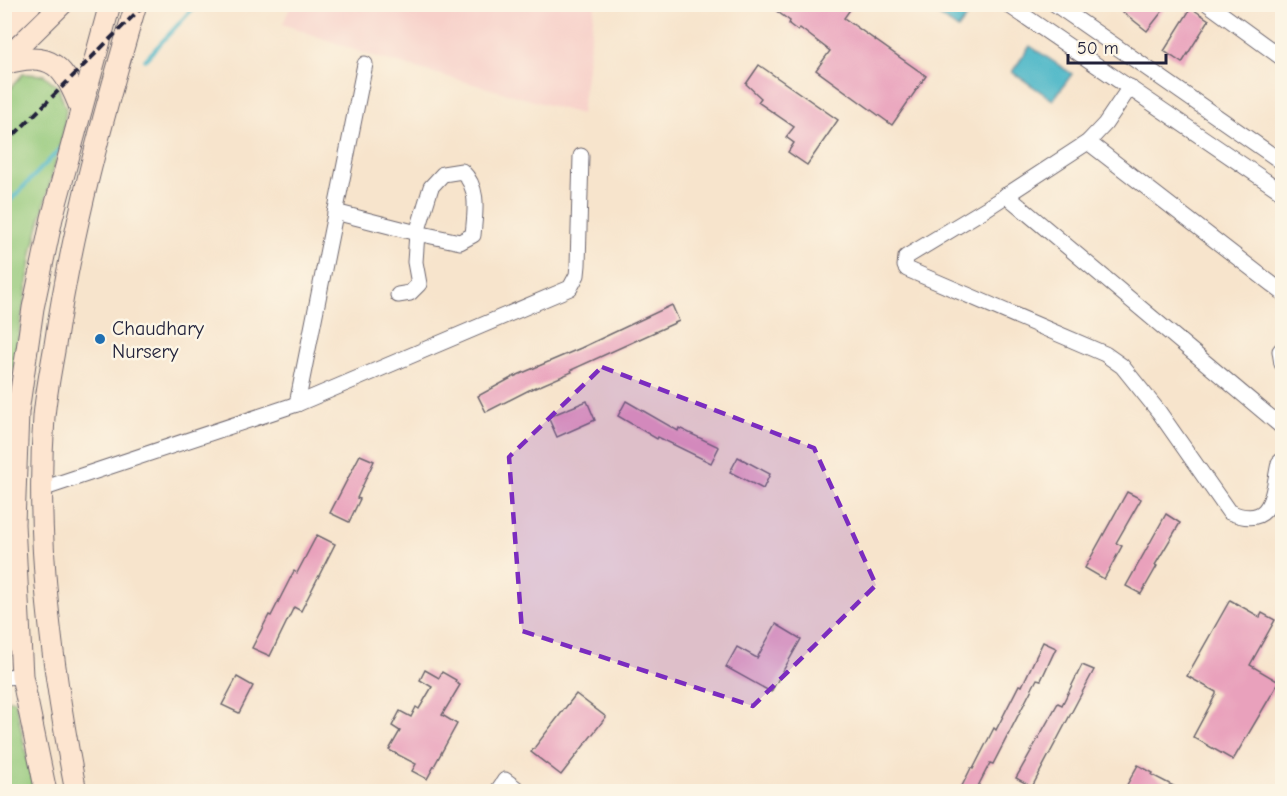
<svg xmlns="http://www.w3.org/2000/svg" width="1287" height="796" font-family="'Comic Neue',sans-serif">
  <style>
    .built { fill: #f7d0c9 }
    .green { fill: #95c97b; stroke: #5c765b; stroke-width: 1.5 }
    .water { fill: #4ab6c7; stroke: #366c81; stroke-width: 1.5 }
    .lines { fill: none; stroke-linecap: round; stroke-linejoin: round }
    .stream { stroke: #4ab6c7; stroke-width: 4 }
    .building { fill: #e9a1bc }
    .minor-casing { stroke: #6d666e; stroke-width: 17 }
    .secondary-casing { stroke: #6d666e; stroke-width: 23 }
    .minor { stroke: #fff; stroke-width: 15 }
    .secondary { stroke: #fde5d0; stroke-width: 21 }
    .rail { stroke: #22223b; stroke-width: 4; stroke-dasharray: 9 4.5; stroke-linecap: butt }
    .marked { fill: #7b2cbf; fill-opacity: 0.2; stroke: #7b2cbf; stroke-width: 4.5; stroke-dasharray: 12 8; stroke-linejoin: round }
    .poi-dot { fill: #1f6fb2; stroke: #fcf5e5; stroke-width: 2 }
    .labels { text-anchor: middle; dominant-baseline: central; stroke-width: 5; stroke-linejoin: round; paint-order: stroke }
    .poi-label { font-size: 20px; fill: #22223b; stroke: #fcf5e5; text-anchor: start }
  </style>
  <rect width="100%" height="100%" fill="#fcf5e5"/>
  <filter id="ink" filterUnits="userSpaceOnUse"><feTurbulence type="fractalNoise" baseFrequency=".0167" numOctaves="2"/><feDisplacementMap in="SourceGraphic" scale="12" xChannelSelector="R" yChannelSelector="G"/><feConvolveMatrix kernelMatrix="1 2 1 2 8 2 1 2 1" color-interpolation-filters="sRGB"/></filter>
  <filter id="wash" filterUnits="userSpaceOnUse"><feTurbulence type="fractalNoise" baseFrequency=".008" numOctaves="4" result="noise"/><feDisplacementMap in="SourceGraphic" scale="24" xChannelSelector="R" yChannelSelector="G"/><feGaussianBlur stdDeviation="1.35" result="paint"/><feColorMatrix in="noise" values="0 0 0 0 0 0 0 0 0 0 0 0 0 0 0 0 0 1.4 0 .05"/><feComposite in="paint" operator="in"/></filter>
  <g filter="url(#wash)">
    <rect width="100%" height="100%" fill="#f7e4cc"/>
    <path class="built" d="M291,5H595L581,114L366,54L283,24Z"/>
    <g class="green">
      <path d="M23,74L44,75L58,87L66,109L63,134L33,248L11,383L5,458V94Z"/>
      <path d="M5,700H15L34,791H5Z"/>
    </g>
    <g class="water">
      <path d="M924,5H970L974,7L958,29Z"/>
      <path d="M1030,46L1072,74L1053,100L1012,72Z"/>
    </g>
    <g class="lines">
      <g class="stream">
        <path d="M145,60L197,4"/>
        <path d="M4,207L62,147"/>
      </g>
    </g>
    <g id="blocks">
      <g class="building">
        <path d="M767,4H854L844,18L926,76L892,125L816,70L830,51L800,28L798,31L789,24L790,21Z"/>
        <path d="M1113,4H1168L1147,31Z"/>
        <path d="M1191,8L1209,20L1182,63L1164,51Z"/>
        <path d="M759,65L838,120L807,165L788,152L794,143L786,137L794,127L758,102L761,98L746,84Z"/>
        <path d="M672,305L679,321L571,370L572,372L535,388V387L486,412L478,396L513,377L581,348Z"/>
        <path d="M587,401L595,420L557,437L548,417Z"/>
        <path d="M626,401L678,431L679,428L719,447L711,463L658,437L657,439L618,416Z"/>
        <path d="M360,455L374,461L357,498L360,499L349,522L330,513Z"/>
        <path d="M738,457L770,474L763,489L730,472Z"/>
        <path d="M1127,492L1141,499L1116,543L1122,546L1104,579L1085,568Z"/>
        <path d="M1166,514L1180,523L1155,565L1157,566L1141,594L1126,586Z"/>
        <path d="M317,535L335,544L301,611L294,607L270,656L252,648L269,615L271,616L294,571L297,573Z"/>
        <path d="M1230,600L1260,617L1262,613L1275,620L1250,665L1279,682L1233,760L1193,737L1216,694V692L1187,676Z"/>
        <path d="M776,624L801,639L771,692L726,667L737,647L757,658Z"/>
        <path d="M1043,642L1056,648L1041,680L1037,679L993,764L990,763L975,792H959L971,768L973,769L994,728L996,730L1019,685L1022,686Z"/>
        <path d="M1082,665L1094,670L1032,787L1016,778L1058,703L1062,705Z"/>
        <path d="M425,670L439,678L442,672L456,680L455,682L460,685L442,715L457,724L427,779L412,771L416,764L389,750L400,731L392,726L400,711L411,717L416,707L419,709L432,687L420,680Z"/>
        <path d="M237,677L253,686L239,713L222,705Z"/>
        <path d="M576,694L606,717L561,775L531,752Z"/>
        <path d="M1138,765L1153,773L1152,775L1185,792H1123Z"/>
      </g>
    </g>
  </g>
  <g filter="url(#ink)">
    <use href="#blocks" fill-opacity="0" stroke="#6d666e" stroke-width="1.5"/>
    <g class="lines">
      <g class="minor-casing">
        <g id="minor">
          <path d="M1007,4L1282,192"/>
          <path d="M1055,4L1282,162"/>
          <path d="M1208,4L1282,58"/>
          <path d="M1130,87L1105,124L1088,142L987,208L906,257L905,266L907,269L1105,354L1122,366L1159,412L1229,512C1273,530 1272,495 1279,463L1282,460"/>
          <path d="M1088,142L1282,292"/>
          <path d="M1006,195L1282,427"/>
          <path d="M335,212L417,233L431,187L443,174L462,171C480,189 475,212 473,235L460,242L417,233L415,262L419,284L410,293L398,295"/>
          <path d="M1282,349L1280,351L1282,364"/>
          <path d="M297,404L365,64"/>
          <path d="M42,489L297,404L570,288L577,275L578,265L581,156"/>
          <path d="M4,677L22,676"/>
          <path d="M497,792L505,780L521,792"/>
        </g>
      </g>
      <g class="secondary-casing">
        <g id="secondary">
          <path d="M4,30L31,4"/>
          <path d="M4,61L62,4"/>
          <path d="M4,64C52,49 65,67 81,110"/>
          <path d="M46,792L22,676L14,524L18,412L33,308L52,218L110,4"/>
          <path d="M76,792C52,668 35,542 44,417C46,393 51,369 55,345C72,229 103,116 136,4"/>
        </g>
      </g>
      <use href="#minor" class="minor"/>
      <use href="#secondary" class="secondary"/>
      <path class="rail" d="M4,145L145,4"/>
    </g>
  </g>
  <path class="marked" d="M602,367L814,448L876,585L753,706L522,631L509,457Z"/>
  <circle class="poi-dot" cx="100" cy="339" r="6"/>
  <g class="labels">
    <g class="poi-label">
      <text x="112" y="328">Chaudhary<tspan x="112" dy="23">Nursery</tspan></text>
    </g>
  </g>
  <rect width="1287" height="796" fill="none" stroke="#fcf5e5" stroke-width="24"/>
  <path d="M1068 54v9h98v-9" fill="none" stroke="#22223b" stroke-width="3"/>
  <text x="1077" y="54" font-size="18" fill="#22223b" stroke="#fcf5e5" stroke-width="4.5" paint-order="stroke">50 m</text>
</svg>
